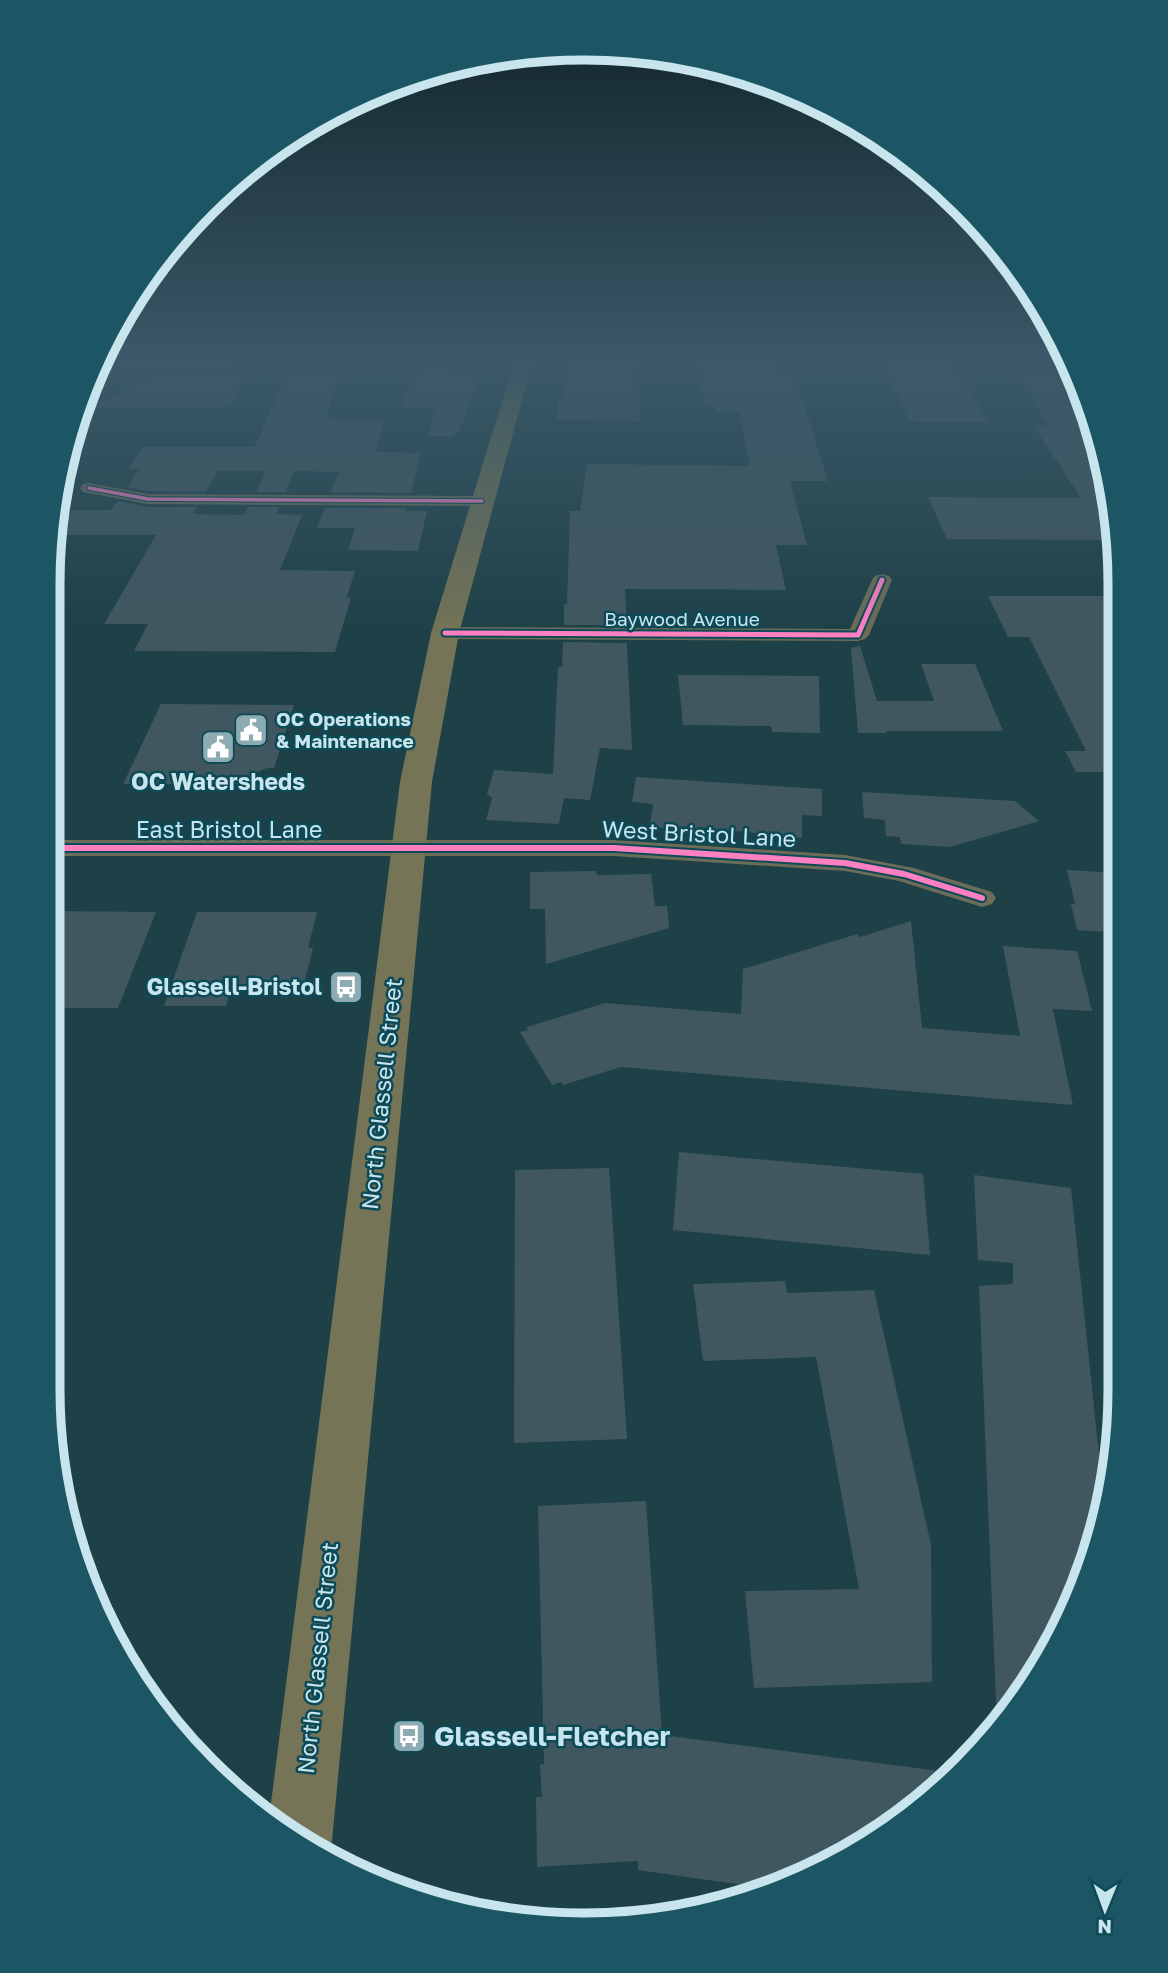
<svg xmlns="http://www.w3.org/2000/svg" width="1168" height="1973" font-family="'Golos Text',sans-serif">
<rect width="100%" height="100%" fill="#1e4047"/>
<g fill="#40575f">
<path d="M 567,363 L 637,363 L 641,421 L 557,420 L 558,398 L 562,398 Z"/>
<path d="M 696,364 L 779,366 L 782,376 L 795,376 L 828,481 L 790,481 L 807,545 L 776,545 L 786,590 L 625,589 L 627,625 L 564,625 L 564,604 L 567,604 L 570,511 L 580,511 L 587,464 L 750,466 L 739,412 L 716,412 L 715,406 L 705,406 Z"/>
<path d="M 882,365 L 954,365 L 988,422 L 910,421 Z"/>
<path d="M 419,369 L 481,371 L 459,433 L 454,433 L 454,436 L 428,436 L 436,408 L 400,407 Z"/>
<path d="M 248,370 L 229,407 L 89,408 L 161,371 Z"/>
<path d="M 288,370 L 342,370 L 325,419 L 385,420 L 375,452 L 421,453 L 411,493 L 331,492 L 339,472 L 294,471 L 286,492 L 256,492 L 266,471 L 218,471 L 206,492 L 148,491 L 127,487 L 139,469 L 128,469 L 143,447 L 255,447 Z"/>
<path d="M 1028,372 L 1074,372 L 1092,412 L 1118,540 L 947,539 L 928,497 L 1081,498 L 1033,425 L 1048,425 L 1018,375 L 1031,375 Z"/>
<path d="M 118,501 L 148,507 L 197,507 L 193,514 L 244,515 L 248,507 L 279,507 L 277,514 L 302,515 L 280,570 L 355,571 L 347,597 L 351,598 L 335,652 L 134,651 L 148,624 L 104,624 L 156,535 L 51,535 L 55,514 L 70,514 L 73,510 L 111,510 Z"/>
<path d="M 325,508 L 407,508 L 406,511 L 427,511 L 418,551 L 348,550 L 355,528 L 317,528 Z"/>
<path d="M 988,596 L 1120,596 L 1120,772 L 1076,772 L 1065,751 L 1086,751 L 1029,637 L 1008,637 Z"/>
<path d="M 563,642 L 627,643 L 632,750 L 600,748 L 590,800 L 564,798 L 559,824 L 486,820 L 492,798 L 487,794 L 494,770 L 553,774 L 558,667 L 562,667 Z"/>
<path d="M 860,646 L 877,701 L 934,701 L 921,664 L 975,664 L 1003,731 L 886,731 L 887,733 L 858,733 L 851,648 Z"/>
<path d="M 678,675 L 819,676 L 820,733 L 772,732 L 771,726 L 683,725 Z"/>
<path d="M 161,704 L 294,705 L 274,768 L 267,768 L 241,780 L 239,784 L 123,784 Z"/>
<path d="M 636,777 L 822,789 L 822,816 L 802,815 L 802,838 L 699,827 L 693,830 L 650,827 L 653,804 L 632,802 Z"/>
<path d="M 862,792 L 1015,801 L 1039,821 L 950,847 L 901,844 L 900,837 L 886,836 L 885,820 L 864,818 Z"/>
<path d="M 1067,870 L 1120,873 L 1120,940 L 1106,932 L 1077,930 L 1071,904 L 1075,904 Z"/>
<path d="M 596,871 L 597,875 L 651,874 L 655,906 L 667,906 L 669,928 L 546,964 L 545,909 L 530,909 L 530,872 Z"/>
<path d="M 48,911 L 156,912 L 118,1008 L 48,1008 Z"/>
<path d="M 197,912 L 317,912 L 308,948 L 313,948 L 302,992 L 230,992 L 226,1006 L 164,1006 Z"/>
<path d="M 911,921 L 922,1028 L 1020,1036 L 1003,946 L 1077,951 L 1092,1011 L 1053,1009 L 1073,1105 L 621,1067 L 563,1085 L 561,1082 L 552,1085 L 520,1032 L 528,1030 L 527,1027 L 605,1003 L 741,1014 L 743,969 L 857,934 L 860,937 Z"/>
<path d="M 679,1152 L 923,1174 L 930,1255 L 673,1230 Z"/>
<path d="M 609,1168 L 627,1439 L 514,1443 L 515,1170 Z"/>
<path d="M 974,1175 L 1071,1188 L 1104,1502 L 1092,1561 L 1031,1687 L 997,1725 L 979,1286 L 1013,1284 L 1013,1263 L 978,1260 Z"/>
<path d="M 785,1281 L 787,1293 L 874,1290 L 931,1545 L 932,1682 L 754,1688 L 745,1591 L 859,1589 L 816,1357 L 703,1361 L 693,1284 Z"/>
<path d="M 646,1501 L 662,1735 L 955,1773 L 938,1793 L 789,1885 L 771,1889 L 638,1870 L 638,1861 L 537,1867 L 536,1797 L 542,1797 L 540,1765 L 544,1764 L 538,1506 Z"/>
</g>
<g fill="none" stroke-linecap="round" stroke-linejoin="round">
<g fill="#6c6d58" fill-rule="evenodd">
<path d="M 89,483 L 148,494 L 482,496 L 491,501 L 482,506 L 148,504 L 83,492 L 80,488 L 83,484 Z"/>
<path d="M 882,574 L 889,576 L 892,580 L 869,635 L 865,639 L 858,641 L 445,639 L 438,637 L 434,633 L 438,629 L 445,627 L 850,629 L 872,580 L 875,576 Z"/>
<path d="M 48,840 L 614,840 L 845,855 L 914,868 L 992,892 L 996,898 L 992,904 L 982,907 L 899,881 L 845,871 L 614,856 L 48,856 Z"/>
</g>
<path fill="#6c6d58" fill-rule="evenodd" d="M 102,359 L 255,359 L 246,364 L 145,367 L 99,365 Z"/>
<path fill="#757456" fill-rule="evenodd" d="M 515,359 L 533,359 L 459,633 L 432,782 L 332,1841 L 327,1854 L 285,1835 L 269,1819 L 400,782 L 431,633 Z"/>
<path stroke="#707b72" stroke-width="2.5" stroke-dasharray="4.5 4.5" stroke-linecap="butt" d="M 81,401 L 151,359"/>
<g stroke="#0d4a58" stroke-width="6">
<path id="cycleway-far2" d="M 89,488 L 148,499 L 482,501"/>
</g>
<g stroke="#0d4a58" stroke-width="9">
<path id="cycleway-far1" d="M 445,633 L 858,635 L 882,580"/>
</g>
<g stroke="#0d4a58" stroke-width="10">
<path id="cycleway" d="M 48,848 L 614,848 L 845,863 L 904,874 L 982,898"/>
</g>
<use href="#cycleway-far2" stroke="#ff80c0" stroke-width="3.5"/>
<use href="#cycleway-far1" stroke="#ff80c0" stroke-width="5"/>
<use href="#cycleway" stroke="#ff80c0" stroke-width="6"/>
</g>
<linearGradient id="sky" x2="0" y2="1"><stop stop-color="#102327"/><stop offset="0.57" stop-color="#3b5969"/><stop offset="1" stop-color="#3b5969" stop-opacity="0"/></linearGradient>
<rect width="1168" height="635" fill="url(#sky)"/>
<defs>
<g id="civic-square" transform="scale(1.75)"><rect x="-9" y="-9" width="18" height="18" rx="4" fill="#8cabb2" stroke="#0d4a58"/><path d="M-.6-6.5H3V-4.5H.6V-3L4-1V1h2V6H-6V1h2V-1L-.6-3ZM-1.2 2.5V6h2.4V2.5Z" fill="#fff"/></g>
<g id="bus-square" transform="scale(1.75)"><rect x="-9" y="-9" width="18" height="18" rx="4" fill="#8cabb2" stroke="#0d4a58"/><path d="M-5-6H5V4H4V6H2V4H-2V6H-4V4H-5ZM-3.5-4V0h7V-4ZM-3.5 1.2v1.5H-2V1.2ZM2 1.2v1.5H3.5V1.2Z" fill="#fff"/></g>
</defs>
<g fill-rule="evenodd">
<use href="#civic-square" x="251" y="730"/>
<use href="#civic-square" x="218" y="747"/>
<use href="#bus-square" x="346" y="987"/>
<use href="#bus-square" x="409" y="1736"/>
</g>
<g text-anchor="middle" stroke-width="5" stroke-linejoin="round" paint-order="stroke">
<g font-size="19" fill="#c8e4ec" stroke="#0d4a58">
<text x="682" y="626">Baywood Avenue</text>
</g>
<g font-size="19" font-weight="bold" fill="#c8e4ec" stroke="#0d4a58" text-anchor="start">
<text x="276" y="726">OC Operations<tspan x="276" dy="22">&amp; Maintenance</tspan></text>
</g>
<g font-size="23" font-weight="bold" fill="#c8e4ec" stroke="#0d4a58">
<text x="218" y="790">OC Watersheds</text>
<text x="322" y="995" text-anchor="end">Glassell-Bristol</text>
</g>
<g font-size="23" fill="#c8e4ec" stroke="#0d4a58">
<text x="229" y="838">East Bristol Lane</text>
<text transform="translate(699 834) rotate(3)" y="8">West Bristol Lane</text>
<text transform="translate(382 1094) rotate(-84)" y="8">North Glassell Street</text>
<text transform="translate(318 1658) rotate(-84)" y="8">North Glassell Street</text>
</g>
<g font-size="28" font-weight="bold" fill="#c8e4ec" stroke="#0d4a58" text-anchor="start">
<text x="434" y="1746">Glassell-Fletcher</text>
</g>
</g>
<path d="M0 0H1168V1973H0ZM584 60H584A524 524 0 0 1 1108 584V1389A524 524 0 0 1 584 1913H584A524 524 0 0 1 60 1389V584A524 524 0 0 1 584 60Z" fill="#1c5664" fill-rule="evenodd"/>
<path fill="none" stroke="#c8e4ec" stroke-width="9" d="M584 60H584A524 524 0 0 1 1108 584V1389A524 524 0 0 1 584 1913H584A524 524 0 0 1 60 1389V584A524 524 0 0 1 584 60Z"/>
<g transform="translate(1105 1910) rotate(181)" stroke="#0d4a58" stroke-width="5" paint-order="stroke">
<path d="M0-5L12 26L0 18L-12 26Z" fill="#c8e4ec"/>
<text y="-10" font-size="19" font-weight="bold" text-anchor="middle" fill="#c8e4ec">N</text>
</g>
</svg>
